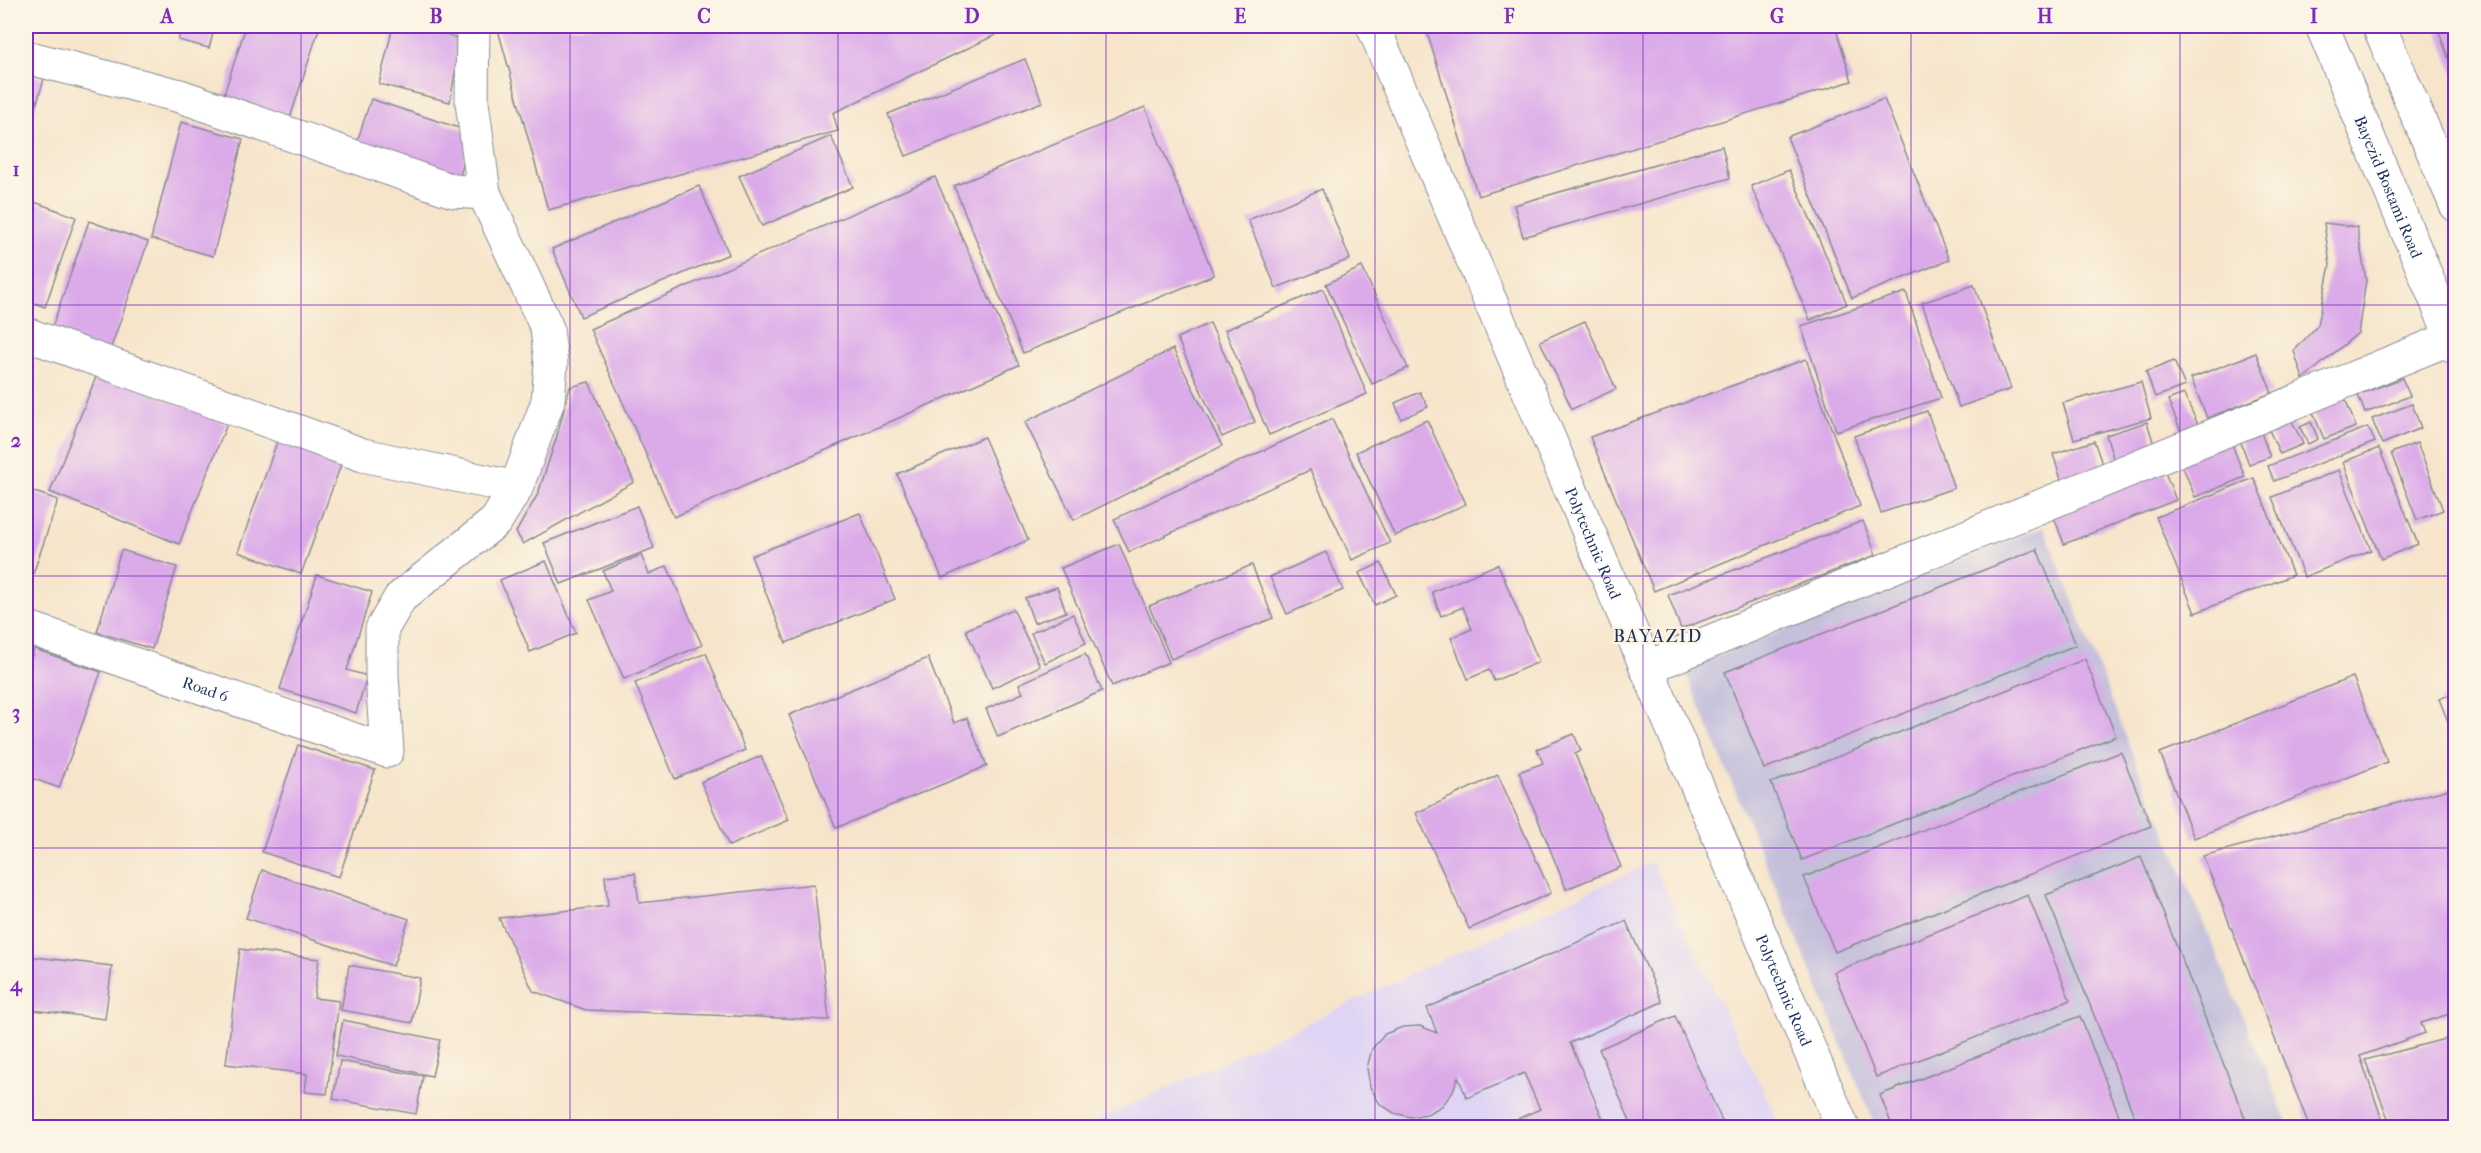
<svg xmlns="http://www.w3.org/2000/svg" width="2481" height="1153" font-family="'IM FELL French Canon',serif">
<rect width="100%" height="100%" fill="#fcf5e5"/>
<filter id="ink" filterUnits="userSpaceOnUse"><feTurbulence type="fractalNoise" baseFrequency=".0167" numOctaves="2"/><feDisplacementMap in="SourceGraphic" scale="12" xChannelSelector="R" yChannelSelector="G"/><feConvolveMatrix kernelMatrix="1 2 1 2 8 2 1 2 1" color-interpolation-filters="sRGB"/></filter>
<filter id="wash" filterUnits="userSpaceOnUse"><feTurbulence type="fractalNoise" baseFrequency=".008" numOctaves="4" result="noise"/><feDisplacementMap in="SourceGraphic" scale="24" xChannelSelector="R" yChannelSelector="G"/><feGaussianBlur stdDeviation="1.35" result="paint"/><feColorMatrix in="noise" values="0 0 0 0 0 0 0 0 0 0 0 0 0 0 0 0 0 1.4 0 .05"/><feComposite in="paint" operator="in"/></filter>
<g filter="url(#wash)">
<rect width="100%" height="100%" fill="#f6e5cb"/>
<path fill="#e0d4f4" d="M 1652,862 L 1781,1127 L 1081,1128 Z"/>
<path fill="#c4c0db" d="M 2044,527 L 2140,773 L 2290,1127 L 1876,1127 L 1684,669 Z"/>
<g id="blocks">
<g fill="#dbaae9">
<path d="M 182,26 L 215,26 L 209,48 L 178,40 Z"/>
<path d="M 246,26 L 320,26 L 289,121 L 222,100 Z"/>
<path d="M 393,26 L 418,26 L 461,39 L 450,102 L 379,84 Z"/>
<path d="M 497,26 L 809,26 L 812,35 L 831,26 L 1014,26 L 833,113 L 838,131 L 548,210 Z"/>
<path d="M 1425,26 L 1835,26 L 1852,81 L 1478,196 Z"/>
<path d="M 2437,26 L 2456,26 L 2456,77 L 2455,77 Z"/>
<path d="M 1025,59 L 1042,102 L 906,156 L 888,114 Z"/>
<path d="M 26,73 L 44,79 L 26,139 Z"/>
<path d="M 371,99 L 471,132 L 460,176 L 357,142 Z"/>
<path d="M 1884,99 L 1949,260 L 1852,298 L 1787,137 Z"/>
<path d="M 1145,107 L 1214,275 L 1023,353 L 954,186 Z"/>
<path d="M 181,122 L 243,139 L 213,256 L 151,239 Z"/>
<path d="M 831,136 L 853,187 L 762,226 L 739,176 Z"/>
<path d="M 1722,146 L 1730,178 L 1523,237 L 1514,205 Z"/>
<path d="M 1789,170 L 1847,304 L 1810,320 L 1751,186 Z"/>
<path d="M 935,177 L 1019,365 L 674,517 L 590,329 Z"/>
<path d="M 699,186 L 729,254 L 581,317 L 552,249 Z"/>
<path d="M 1322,189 L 1350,259 L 1276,288 L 1248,220 Z"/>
<path d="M 26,199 L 76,217 L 45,307 L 26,300 Z"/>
<path d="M 89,221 L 148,242 L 109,353 L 50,333 Z"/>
<path d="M 2324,223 L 2357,227 L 2366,280 L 2358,333 L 2303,379 L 2294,351 L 2318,325 L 2330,265 Z"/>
<path d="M 1362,267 L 1408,368 L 1372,384 L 1326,284 Z"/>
<path d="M 1974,285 L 2011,389 L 1959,407 L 1922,303 Z"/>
<path d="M 1323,289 L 1367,394 L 1269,435 L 1225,330 Z"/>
<path d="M 1906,292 L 1941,398 L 1836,431 L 1801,326 Z"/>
<path d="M 1585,321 L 1616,389 L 1572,409 L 1540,341 Z"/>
<path d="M 1210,323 L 1255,422 L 1222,437 L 1177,338 Z"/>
<path d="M 1173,349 L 1222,446 L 1074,520 L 1025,422 Z"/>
<path d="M 2256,353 L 2272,393 L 2207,418 L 2191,378 Z"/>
<path d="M 1806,359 L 1860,506 L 1654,591 L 1590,437 Z"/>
<path d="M 2174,361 L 2185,386 L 2155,397 L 2146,372 Z"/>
<path d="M 98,372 L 227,424 L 179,544 L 50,492 Z"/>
<path d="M 2402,378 L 2410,396 L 2365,413 L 2358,395 Z"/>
<path d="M 589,382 L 634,482 L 523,544 L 516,532 L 538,494 L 556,439 L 570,387 Z"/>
<path d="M 2141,382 L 2151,418 L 2074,439 L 2063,403 Z"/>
<path d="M 1420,392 L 1428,407 L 1401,419 L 1395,403 Z"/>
<path d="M 2184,394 L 2199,427 L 2182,434 L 2168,400 Z"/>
<path d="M 2345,398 L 2356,427 L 2324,439 L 2312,410 Z"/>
<path d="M 2412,404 L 2421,428 L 2382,444 L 2372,419 Z"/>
<path d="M 1927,411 L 1954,488 L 1881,513 L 1854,436 Z"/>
<path d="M 2287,411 L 2303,444 L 2280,454 L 2265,421 Z"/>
<path d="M 1332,419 L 1390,543 L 1352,560 L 1310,470 L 1129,552 L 1114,519 Z"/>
<path d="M 1427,420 L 1466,504 L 1395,536 L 1356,452 Z"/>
<path d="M 2147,422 L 2156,451 L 2115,464 L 2106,435 Z"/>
<path d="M 2311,422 L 2318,439 L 2308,444 L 2300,427 Z"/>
<path d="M 2258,424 L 2270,457 L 2249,464 L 2237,432 Z"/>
<path d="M 2368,427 L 2375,442 L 2274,481 L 2268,466 Z"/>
<path d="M 984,437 L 1028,540 L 942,578 L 897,474 Z"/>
<path d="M 2229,437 L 2245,477 L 2195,497 L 2179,457 Z"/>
<path d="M 278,439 L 342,462 L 301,574 L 238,552 Z"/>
<path d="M 2094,441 L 2105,472 L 2063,486 L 2053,454 Z"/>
<path d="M 2417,443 L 2443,510 L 2417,520 L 2391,453 Z"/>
<path d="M 2379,448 L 2418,544 L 2381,559 L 2343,462 Z"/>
<path d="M 2162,465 L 2176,500 L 2064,544 L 2051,509 Z"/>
<path d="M 2339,470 L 2371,550 L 2304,577 L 2272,497 Z"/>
<path d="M 2254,478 L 2293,575 L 2195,613 L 2156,517 Z"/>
<path d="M 26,489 L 58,500 L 26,595 Z"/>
<path d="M 637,506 L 654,548 L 561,584 L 544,543 Z"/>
<path d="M 860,513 L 895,599 L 786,643 L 751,556 Z"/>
<path d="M 1863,521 L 1876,555 L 1681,629 L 1668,595 Z"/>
<path d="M 1119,544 L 1169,662 L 1112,686 L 1061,568 Z"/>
<path d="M 2037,549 L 2076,645 L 1764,769 L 1725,672 Z"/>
<path d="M 121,550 L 177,567 L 152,649 L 97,632 Z"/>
<path d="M 1326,552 L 1343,590 L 1287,614 L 1270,577 Z"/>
<path d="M 641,555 L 649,574 L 667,566 L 702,645 L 624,679 L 589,600 L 611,591 L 603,571 Z"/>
<path d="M 546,561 L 576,633 L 530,652 L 500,580 Z"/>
<path d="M 1381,563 L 1396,595 L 1375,605 L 1359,573 Z"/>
<path d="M 1498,564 L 1539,662 L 1494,681 L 1489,670 L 1468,679 L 1451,638 L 1472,629 L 1463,607 L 1441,616 L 1432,592 Z"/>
<path d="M 1252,565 L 1273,618 L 1171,659 L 1149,606 Z"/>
<path d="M 317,575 L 372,592 L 347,670 L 367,676 L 356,713 L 280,689 Z"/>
<path d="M 1057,587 L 1066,612 L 1034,623 L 1025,598 Z"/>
<path d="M 1013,609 L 1040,666 L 992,688 L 966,630 Z"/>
<path d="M 1073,614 L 1086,643 L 1045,663 L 1031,633 Z"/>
<path d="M 34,649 L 101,672 L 59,788 L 26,776 L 26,672 Z"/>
<path d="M 706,653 L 745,750 L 675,779 L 635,683 Z"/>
<path d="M 1085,654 L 1102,691 L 998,737 L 986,709 L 1023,693 L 1019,684 Z"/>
<path d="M 928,658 L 954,723 L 967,718 L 987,766 L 836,828 L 789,715 Z"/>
<path d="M 2085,659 L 2116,736 L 1802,860 L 1771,783 Z"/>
<path d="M 2353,677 L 2387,762 L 2194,838 L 2160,753 Z"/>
<path d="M 2456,692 L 2456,733 L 2453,734 L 2439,699 Z"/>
<path d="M 1574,734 L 1581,751 L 1575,754 L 1621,867 L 1566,889 L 1519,772 L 1543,763 L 1537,749 Z"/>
<path d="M 298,745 L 375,770 L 339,877 L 262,852 Z"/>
<path d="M 2121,752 L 2151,826 L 1835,952 L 1804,877 Z"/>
<path d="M 761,756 L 789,820 L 729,846 L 701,782 Z"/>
<path d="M 1498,775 L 1551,893 L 1469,929 L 1416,813 Z"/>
<path d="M 2456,787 L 2456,1012 L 2421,1023 L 2425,1033 L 2360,1056 L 2385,1128 L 2310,1128 L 2203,856 Z"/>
<path d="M 2141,857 L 2249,1128 L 2139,1128 L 2046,895 Z"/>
<path d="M 262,870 L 409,919 L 393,966 L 246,918 Z"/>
<path d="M 635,873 L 639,903 L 814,884 L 829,1020 L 586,1010 L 533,991 L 499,918 L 608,906 L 605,876 Z"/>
<path d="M 2028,895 L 2070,1000 L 1876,1077 L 1834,972 Z"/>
<path d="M 1626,921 L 1662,1002 L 1570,1043 L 1607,1128 L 1497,1128 L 1540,1109 L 1524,1073 L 1467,1098 L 1458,1077 L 1452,1093 L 1442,1106 L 1427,1114 L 1411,1117 L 1394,1113 L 1380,1104 L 1370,1087 L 1367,1068 L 1372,1049 L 1385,1034 L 1403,1027 L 1420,1026 L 1437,1033 L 1427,1008 Z"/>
<path d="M 240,949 L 319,959 L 314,998 L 339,1001 L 327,1094 L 305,1092 L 307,1074 L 226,1064 Z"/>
<path d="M 26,956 L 112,966 L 105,1019 L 26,1009 Z"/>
<path d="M 349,965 L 420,978 L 412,1023 L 341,1010 Z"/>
<path d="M 1675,1016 L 1722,1121 L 1706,1128 L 1633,1128 L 1599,1049 Z"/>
<path d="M 2080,1016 L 2124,1128 L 1893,1128 L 1880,1095 Z"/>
<path d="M 343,1020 L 440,1040 L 432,1076 L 336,1056 Z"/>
<path d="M 2456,1036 L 2456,1128 L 2392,1128 L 2365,1060 Z"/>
<path d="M 340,1061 L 423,1076 L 416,1114 L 333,1099 Z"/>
</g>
</g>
</g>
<g filter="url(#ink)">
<use href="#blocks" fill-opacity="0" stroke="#888a94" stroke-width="1.5"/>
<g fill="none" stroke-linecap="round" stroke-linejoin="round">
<g stroke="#888a94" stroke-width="35">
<g id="minor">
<path d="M 26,57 L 180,96 L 453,191 L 484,193"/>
<path d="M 26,334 L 363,455 L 516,488"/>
<path id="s1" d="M 26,627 L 387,751 L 382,675 L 382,629 L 400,598 L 496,521 L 516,488 L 548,401 L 551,364 L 547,328 L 484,193 L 472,102 L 473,26"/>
<path d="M 1646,668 L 2456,336"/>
</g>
</g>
<g stroke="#888a94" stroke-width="35">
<g id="major">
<path id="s2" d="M 1373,26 L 1843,1128"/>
<path id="s3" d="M 2322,26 L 2456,348"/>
<path d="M 2379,26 L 2456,205"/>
</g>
</g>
<use href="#minor" stroke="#fff" stroke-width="33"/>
<use href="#major" stroke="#fff" stroke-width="33"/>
</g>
</g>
<path fill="none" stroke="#7b2cbf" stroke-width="1.5" stroke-opacity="0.55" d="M 301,26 L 301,1128M 570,26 L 570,1128M 838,26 L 838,1128M 1106,26 L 1106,1128M 1375,26 L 1375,1128M 1643,26 L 1643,1128M 1911,26 L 1911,1128M 2180,26 L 2180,1128M 26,305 L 2456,305M 26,576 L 2456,576M 26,848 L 2456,848"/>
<g text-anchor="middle" stroke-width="4.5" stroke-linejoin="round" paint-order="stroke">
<g font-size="16" fill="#1b2f5e" stroke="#fcf5e5">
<text dy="6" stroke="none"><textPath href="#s3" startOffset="174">Bayezid Bostami Road</textPath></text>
<text dy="6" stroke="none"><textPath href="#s2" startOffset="562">Polytechnic Road</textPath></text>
<text dy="6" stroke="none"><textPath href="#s1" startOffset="190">Road 6</textPath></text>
<text dy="6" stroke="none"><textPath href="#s2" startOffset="1048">Polytechnic Road</textPath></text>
</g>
<g font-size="18" letter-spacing="1.5" fill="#1b2f5e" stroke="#fcf5e5">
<text x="1658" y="642">BAYAZID</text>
</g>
</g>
<rect width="2481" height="1153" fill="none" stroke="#fcf5e5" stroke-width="66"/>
<rect x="33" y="33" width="2415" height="1087" fill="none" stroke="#7b2cbf" stroke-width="2"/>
<g font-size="20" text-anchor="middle" font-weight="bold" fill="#7b2cbf">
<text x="167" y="23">A</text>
<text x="436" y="23">B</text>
<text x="704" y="23">C</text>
<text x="972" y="23">D</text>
<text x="1240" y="23">E</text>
<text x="1509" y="23">F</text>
<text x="1777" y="23">G</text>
<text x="2045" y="23">H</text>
<text x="2314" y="23">I</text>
<text x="16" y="176">1</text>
<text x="16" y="447">2</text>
<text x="16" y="719">3</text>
<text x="16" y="991">4</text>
</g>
</svg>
